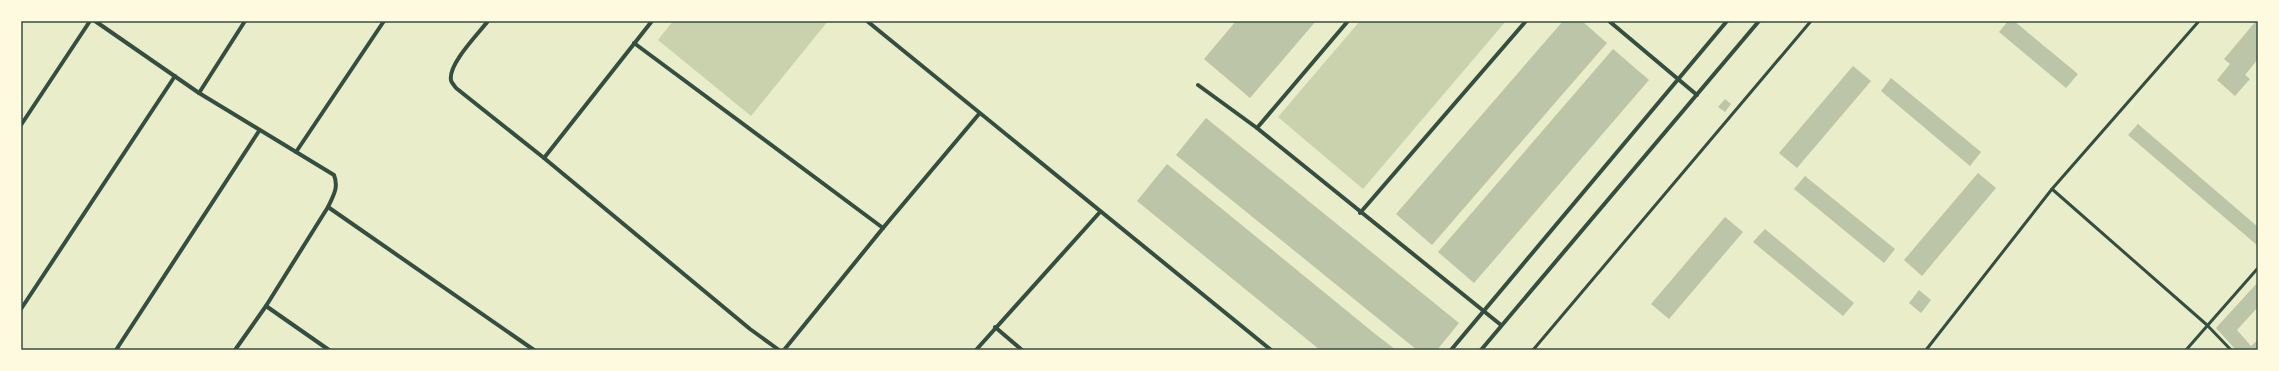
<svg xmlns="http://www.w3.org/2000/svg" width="2279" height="371" font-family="Helvetica,sans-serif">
<rect width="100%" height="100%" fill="#e9edc9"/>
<g fill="#cad2ad">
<path d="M 673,21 L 828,21 L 751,116 L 658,40 Z"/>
<path d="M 1360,21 L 1506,21 L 1363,189 L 1278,117 Z"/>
</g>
<g fill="#bcc5a7">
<path d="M 1236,21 L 1316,21 L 1250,98 L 1204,59 Z"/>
<path d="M 1563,21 L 1582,21 L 1607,43 L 1432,245 L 1396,214 Z"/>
<path d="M 2008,21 L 2014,21 L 2078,74 L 2066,88 L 1999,32 Z"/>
<path d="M 2256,21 L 2258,21 L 2258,59 L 2245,75 L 2250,79 L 2235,96 L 2217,80 L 2230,64 L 2224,59 Z"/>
<path d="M 1613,49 L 1649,80 L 1474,283 L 1438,252 Z"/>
<path d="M 1853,66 L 1871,81 L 1797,168 L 1779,153 Z"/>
<path d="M 1891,78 L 1981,152 L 1970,166 L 1881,91 Z"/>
<path d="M 1725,99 L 1731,104 L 1725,112 L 1718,107 Z"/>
<path d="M 1206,118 L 1459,323 L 1437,350 L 1417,350 L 1176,155 Z"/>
<path d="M 2138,124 L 2258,227 L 2258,246 L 2128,135 Z"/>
<path d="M 1167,164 L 1374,333 L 1396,350 L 1320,350 L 1229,276 L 1137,201 Z"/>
<path d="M 1978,173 L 1996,188 L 1922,276 L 1904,260 Z"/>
<path d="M 1805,176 L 1895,249 L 1884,263 L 1794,189 Z"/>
<path d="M 1725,217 L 1743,232 L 1669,319 L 1651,304 Z"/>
<path d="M 1765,229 L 1854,303 L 1843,316 L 1753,242 Z"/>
<path d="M 2258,282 L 2258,307 L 2237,330 L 2251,346 L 2258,340 L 2258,350 L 2236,350 L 2216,328 Z"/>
<path d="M 1919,290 L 1931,300 L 1921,313 L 1909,303 Z"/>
</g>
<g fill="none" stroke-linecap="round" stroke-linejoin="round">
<g stroke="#344e41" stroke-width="3">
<path d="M 2052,189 L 2207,325 L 2231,350"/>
<path d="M 1533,350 L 1811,21"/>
<path d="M 1926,350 L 2052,189 L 2199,21"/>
<path d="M 2186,350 L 2258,268"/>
</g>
<g stroke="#344e41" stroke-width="4">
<path d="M 95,21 L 199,93 L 334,175 C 339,188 333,196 328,207 L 266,306 L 235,350"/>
<path d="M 488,21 C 478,34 448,64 451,80 C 451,82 454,85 456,88 L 544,158"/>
<path d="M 652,21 L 544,158 L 750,329 L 779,350"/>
<path d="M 867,21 L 1271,350"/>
<path d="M 1609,21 L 1697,95"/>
<path d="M 634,43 L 883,228"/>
<path d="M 1198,85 L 1257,128 L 1501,325"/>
<path d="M 199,93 L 245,21"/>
<path d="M 21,125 L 90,21"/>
<path d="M 1257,128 L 1348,21"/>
<path d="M 296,152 L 384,21"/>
<path d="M 328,207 L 534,350"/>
<path d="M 1360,213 L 1526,21"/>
<path d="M 266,306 L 329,350"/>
<path d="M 21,309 L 175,76"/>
<path d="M 995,327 L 1022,350"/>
<path d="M 116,350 L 259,131"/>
<path d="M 784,350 L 883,228 L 979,114"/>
<path d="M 976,350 L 1100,212"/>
<path d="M 1451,350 L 1727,21"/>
<path d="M 1481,350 L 1759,21"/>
</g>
</g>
<rect width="2279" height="371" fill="none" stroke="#fefae0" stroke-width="44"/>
<rect x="22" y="22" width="2235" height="327" fill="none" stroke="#344e41" stroke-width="1.5"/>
</svg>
